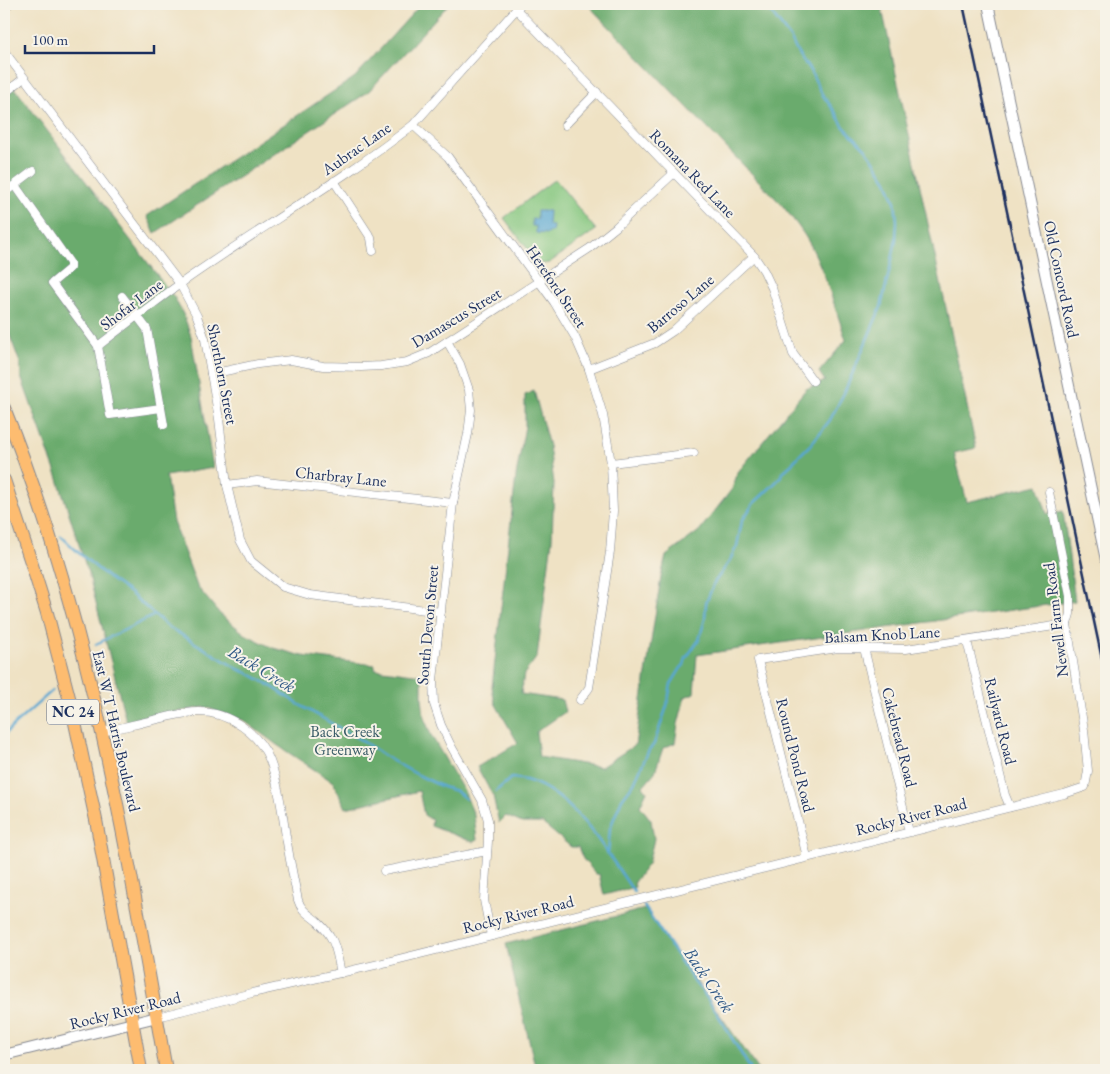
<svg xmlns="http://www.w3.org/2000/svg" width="1110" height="1074" font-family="'EB Garamond',serif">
<rect width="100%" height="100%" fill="#f7f3e8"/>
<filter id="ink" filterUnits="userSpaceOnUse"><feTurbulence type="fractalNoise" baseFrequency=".02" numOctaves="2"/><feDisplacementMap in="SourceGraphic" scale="10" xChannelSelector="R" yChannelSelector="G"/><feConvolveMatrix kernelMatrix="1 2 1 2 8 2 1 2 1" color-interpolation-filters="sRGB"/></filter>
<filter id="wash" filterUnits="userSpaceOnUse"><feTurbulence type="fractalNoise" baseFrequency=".0096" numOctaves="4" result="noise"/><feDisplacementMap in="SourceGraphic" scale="20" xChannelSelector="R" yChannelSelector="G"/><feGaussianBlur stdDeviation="1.12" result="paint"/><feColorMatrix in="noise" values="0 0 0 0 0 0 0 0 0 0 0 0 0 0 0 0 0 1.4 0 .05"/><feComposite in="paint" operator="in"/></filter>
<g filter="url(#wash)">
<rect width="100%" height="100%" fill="#efe2c4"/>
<path fill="#84c67e" stroke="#507a6e" d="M 555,179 L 596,230 L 549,263 L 542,264 L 536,260 L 504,218 Z"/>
<g fill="#6bab6d" stroke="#436d66">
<path d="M 421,4 L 449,4 L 368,92 L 155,233 L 147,216 L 355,77 Z"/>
<path d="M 587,4 L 881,4 L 976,448 L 954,453 L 967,502 L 1038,485 L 1047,514 L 1063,511 L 1075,601 L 697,655 L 694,693 L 685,697 L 678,724 L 675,743 L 663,748 L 655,772 L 643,786 L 647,791 L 640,806 L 651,820 L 654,839 L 648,864 L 634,882 L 635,887 L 604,895 L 599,874 L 596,874 L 583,859 L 578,847 L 571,847 L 542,823 L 522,823 L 506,816 L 499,823 L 493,796 L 477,767 L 518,743 L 495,703 L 492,687 L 516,476 L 525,426 L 525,395 L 534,391 L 549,446 L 554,483 L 552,540 L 537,657 L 524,674 L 521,694 L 562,700 L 565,712 L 536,732 L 539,757 L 601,767 L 635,745 L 661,577 L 666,556 L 699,531 L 732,489 L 738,472 L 806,389 L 825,381 L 819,372 L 846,340 C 835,308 826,275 811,246 C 803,231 792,218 782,205 Z"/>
<path d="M 4,74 L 174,297 L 184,316 L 191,336 L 213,468 L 166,476 L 173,522 L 197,586 L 200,590 L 220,614 L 245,634 L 273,648 L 303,656 L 375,665 L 375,669 L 422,675 L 422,698 L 424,717 L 431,735 L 465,793 L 474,815 L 477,840 L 473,842 L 431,826 L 432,820 L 424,815 L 419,791 L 346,808 L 333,782 L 277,745 L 243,720 L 205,707 L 126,721 L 90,579 L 58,479 L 21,377 L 20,363 L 4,320 Z"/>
<path d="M 645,909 L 759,1070 L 536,1070 L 506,944 Z"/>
</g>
<path fill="#58a7d2" stroke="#3a6b98" d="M 537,211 L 549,211 L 548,225 L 553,226 L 552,232 L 548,232 L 548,234 L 536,233 L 536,226 L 532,226 L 532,219 L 537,219 Z"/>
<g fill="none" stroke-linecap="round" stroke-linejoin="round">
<g stroke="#58a7d2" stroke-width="2.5">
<path d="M 61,536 L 80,554 L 109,578 L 130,593 L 167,626 L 238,669 L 248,673 L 271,686 L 298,704 L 364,742 L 391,760 L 418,775 L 443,787 L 456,791 L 466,799"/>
<path d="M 96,644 L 155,615"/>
<path d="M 4,735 L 15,724 L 53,690"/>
<path d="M 496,791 L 511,778 C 566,779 606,852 634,892"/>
<path d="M 608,854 L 610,828 L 622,799 L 634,783 L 648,752 L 654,744 L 667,706 L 671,684 L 681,668 L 684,665 L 686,658 L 699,640 L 705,619 L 706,603 L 714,583 L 729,562 L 737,546 L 742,521 L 753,504 L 771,487 L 782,476 L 783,472 L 792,464 L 794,461 L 812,443 L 830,420 L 844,393 L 881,307 L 893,255 L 896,239 L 897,221 L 895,202 L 887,181 L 866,149 L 844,127 L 835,112 L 822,94 L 811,72 L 798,54 L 791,39 L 770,11 L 767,4"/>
<path d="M 644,906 L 695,983 L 703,992 L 717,1013 L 751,1070"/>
</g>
</g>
</g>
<g filter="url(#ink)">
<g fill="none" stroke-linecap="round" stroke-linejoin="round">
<g stroke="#858891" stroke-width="9">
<g id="minor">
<path d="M 4,8 L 9,4"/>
<path d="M 516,9 L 754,256 L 764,271 L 772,288 L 793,354 L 813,381"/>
<path d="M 4,51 L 180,284 L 197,316 L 205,339 L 219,419 L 227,485 L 240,540 L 251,561 L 283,587 L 310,595 L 441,612"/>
<path d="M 4,94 L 24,78"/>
<path d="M 413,125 L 448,157 L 554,302 L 575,337 L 589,369 L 603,415 L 611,463 L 613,511 L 610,552 L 589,688 L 580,700"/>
<path d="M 565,125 L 597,92"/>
<path d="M 334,181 L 371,238 L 373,251"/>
<path d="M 15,185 L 70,263 L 70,268 L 52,283 L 98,346 L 110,415 L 161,408"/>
<path d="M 4,193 L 33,171"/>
<path d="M 122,296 L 147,329 L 164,425"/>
<path d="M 447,341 L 460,364 L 469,390 L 471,410 L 468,434 L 453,503 L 433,680 L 434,704 L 441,725 L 451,746 L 482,800 L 488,820 L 488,841 L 484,900 L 491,936"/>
<path d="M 98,346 C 125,325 152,304 180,284 C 257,229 339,183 413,125 L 521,4"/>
<path d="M 589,369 L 655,343 L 673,331 L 754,256"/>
<path d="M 211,374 L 258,364 L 291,360 L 323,366 L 361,367 L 381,366 L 407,362 L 429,353 L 590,248 L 616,227 L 674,173"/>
<path d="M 611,463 L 694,453"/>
<path d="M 227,485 L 257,481 L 453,503"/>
<path d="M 967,641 L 1005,795 L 1010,807"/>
<path d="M 864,648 L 909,832"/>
<path d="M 102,732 C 121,728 139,723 158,719 C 171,716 186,712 199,712 C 229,712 260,734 270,761 C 277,779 280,799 283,817 C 287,845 292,872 298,900 C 301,911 310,915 318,922 C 322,926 327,931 330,936 C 337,946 338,961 341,973"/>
<path d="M 807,857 L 758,660 L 838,648 L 906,649 L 1067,624"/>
<path d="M 384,871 L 487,851"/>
<path d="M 157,1017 L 252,993 L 375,965 L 1064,794 L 1085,787 L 1088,771 L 1084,730 L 1067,624 L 1070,614 L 1070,596 L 1049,492"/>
</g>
</g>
<g stroke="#858891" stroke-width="12">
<g id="tertiary">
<path d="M 988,4 L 1106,560"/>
<path d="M 4,1055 L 157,1017"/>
</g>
</g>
<g stroke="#858891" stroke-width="14">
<g id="primary">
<path d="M 4,408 C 90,620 126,846 166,1070"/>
<path d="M 4,480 L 32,565 L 47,613 L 72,709 L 96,820 L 141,1070"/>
</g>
</g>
<use href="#minor" stroke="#fff" stroke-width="8"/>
<use href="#tertiary" stroke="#fff" stroke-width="10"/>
<use href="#primary" stroke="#fdbc70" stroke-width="12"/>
<path stroke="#1b2f5e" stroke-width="2.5" d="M 963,4 L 1106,678"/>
</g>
</g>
<g text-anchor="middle" stroke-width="4" stroke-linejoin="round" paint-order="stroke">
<rect fill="#f7f3e8" stroke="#5d6a87" stroke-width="1" x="47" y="699.5" width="52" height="25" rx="4"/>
<g font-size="15" font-weight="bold" fill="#1b2f5e">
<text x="73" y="717">NC 24</text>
</g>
<g font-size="16" fill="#1b2f5e" stroke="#f7f3e8">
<text transform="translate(356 148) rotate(-35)" y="6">Aubrac Lane</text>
<text transform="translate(693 173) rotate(46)" y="6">Romana Red Lane</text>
<text transform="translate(1062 279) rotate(78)" y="6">Old Concord Road</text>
<text transform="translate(557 286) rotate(56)" y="6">Hereford Street</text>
<text transform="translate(680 303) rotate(-40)" y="6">Barroso Lane</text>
<text transform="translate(131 304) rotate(-37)" y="6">Shofar Lane</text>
<text transform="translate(456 317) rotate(-31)" y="6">Damascus Street</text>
<text transform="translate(223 374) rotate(79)" y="6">Shorthorn Street</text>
<text transform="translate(341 476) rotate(6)" y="6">Charbray Lane</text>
<text transform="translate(1055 620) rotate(-97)" y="6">Newell Farm Road</text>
<text transform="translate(427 625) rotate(-85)" y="6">South Devon Street</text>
<text transform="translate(882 634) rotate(-3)" y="6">Balsam Knob Lane</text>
<text transform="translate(1001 721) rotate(76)" y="6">Railyard Road</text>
<text transform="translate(117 731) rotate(77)" y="6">East W T Harris Boulevard</text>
<text transform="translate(900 737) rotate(76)" y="6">Cakebread Road</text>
<text transform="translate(796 755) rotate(76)" y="6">Round Pond Road</text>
<text transform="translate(911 816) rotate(-14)" y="6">Rocky River Road</text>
<text transform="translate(518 914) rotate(-14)" y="6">Rocky River Road</text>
<text transform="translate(125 1010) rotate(-14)" y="6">Rocky River Road</text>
</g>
<g font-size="16" fill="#3a5c68" stroke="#f7f3e8">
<text x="345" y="737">Back Creek<tspan x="345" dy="18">Greenway</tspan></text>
</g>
<g font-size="18" font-style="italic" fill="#305987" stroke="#f7f3e8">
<text transform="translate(262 669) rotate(31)" y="6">Back Creek</text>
<text transform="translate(709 980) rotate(56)" y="6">Back Creek</text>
</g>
</g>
<rect width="1110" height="1074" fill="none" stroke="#f7f3e8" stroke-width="20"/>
<path d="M25 45v8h129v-8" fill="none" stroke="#1b2f5e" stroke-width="2.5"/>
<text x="32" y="45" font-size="15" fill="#1b2f5e" stroke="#f7f3e8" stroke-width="4" paint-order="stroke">100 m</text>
</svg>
